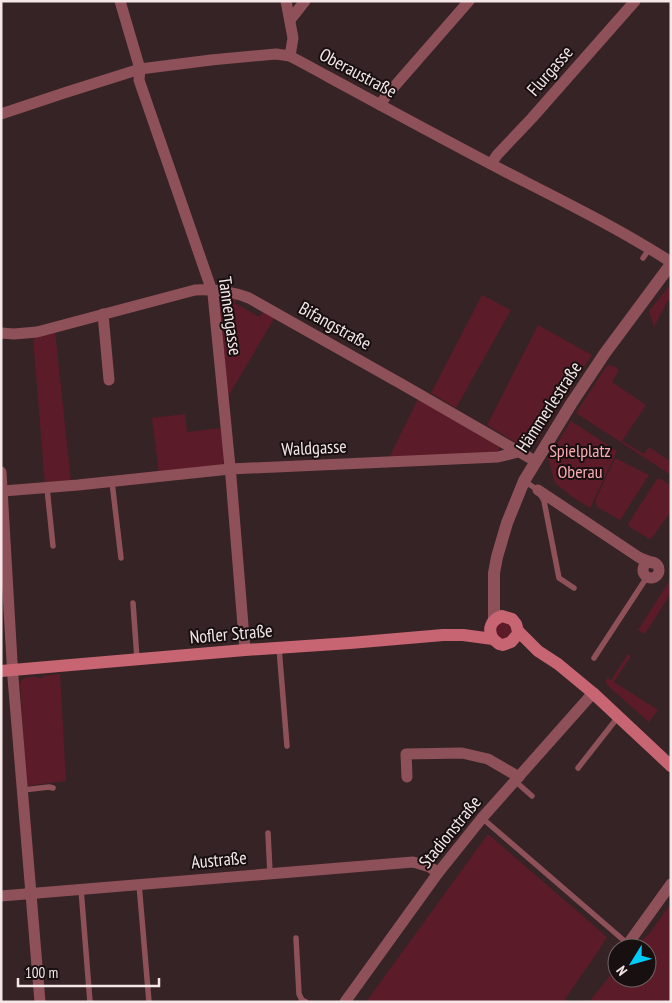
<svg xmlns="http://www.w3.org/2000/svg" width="672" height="1003" font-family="'PT Sans Narrow',sans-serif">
<rect width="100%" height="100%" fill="#362325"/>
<g fill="#5c1b28">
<path d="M 671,284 L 671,298 L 667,302 L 654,327 L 649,311 Z"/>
<path d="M 222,294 L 238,297 L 235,303 L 259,317 L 264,311 L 275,317 L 226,400 L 218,297 Z"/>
<path d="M 482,295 L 511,310 L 456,408 L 431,393 Z"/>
<path d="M 538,325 L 592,355 L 535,444 L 527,446 L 520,445 L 487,425 Z"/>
<path d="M 55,331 L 71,482 L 45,485 L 33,337 Z"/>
<path d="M 609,365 L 614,366 L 619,370 L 612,382 L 646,405 L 622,441 L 644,454 L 649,447 L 671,462 L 671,475 L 576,413 L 606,367 Z"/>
<path d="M 419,397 L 499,446 L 499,449 L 498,452 L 389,458 Z"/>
<path d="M 185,414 L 187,432 L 222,428 L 225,459 L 224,463 L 221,466 L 159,474 L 152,418 Z"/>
<path d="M 571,421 L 617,451 L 590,508 L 574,498 L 555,483 L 548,458 Z"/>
<path d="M 615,458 L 649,475 L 620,520 L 597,507 L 596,503 L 596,499 Z"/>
<path d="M 657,479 L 661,479 L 671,486 L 671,511 L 652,538 L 650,539 L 631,528 L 628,524 Z"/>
<path d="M 670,580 L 671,581 L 671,593 L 645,634 L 638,630 Z"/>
<path d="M 498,622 L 509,623 L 512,631 L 507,638 L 501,639 L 496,636 L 495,627 Z"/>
<path d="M 628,654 L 631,656 L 614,682 L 658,710 L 649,722 L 607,685 L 606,681 L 607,678 L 611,680 Z"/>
<path d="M 60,674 L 66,781 L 26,786 L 20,683 C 23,676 31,677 37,677 L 38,678 L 43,678 L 43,676 Z"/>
<path d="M 488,834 L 607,937 L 597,953 L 563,1002 L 366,1002 Z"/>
<path d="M 671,904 L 671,1002 L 589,1002 L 617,967 L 617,978 L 647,978 L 647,948 L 633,948 L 649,934 Z"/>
</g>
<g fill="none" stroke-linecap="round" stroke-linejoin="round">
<g stroke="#8f5159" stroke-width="5.5">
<path d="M 643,258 L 650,248"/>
<path d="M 524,481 L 538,490 L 544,501 L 559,578 L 574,588"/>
<path d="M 112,482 L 121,558"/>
<path d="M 47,488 L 53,546"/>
<path d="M 133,603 L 137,659"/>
<path d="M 279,648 L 287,746"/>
<path d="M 594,658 L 647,577"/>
<path d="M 578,768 L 618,717"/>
<path d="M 515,781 L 532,796"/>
<path d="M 23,790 L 49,787 L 53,788"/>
<path d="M 482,818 L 628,944"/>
<path d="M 268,833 L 270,873"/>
<path d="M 139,884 L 149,1002"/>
<path d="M 81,889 L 90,1002"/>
<path d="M 296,938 L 299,994 L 302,1000 L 306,1002"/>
</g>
<g stroke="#8f5159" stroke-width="11">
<path d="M 120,1 L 140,69 L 139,80 L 213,294 L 231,477 L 245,650"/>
<path d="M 286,1 L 293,38 L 290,56"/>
<path d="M 290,20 L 305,1"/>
<path d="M 380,105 L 386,96 L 469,1"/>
<path d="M 1,114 L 64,93 L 140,69 L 211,60 L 276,54 L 290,56 C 362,95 435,135 508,173 C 563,201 618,228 671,262"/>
<path d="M 491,164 L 497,155 L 532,118 L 635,1"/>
<path d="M 103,314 L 109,380"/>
<path d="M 1,333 L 14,334 L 37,332 L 195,290 C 214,289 231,291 249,298 L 405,386 L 535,461"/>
<path d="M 1,472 L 13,678 L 40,1002"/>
<path d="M 538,490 L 640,558 L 653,563"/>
<path d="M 3,491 L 78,485 L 230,469 L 498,457 L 518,452"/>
<circle cx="651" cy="570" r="8"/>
<path d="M 407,777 L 406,754 L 462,753 L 488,759 L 519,777"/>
<path d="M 1,896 L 413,862 L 430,867 L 438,873"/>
<path d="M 625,948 L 671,884"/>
<path d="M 345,1002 L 438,873 L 482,818 L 593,693"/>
</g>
<path stroke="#8f5159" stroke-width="12" d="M 494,620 L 494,573 L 497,557 L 507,523 L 524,481 L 571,404 L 605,353 L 671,264"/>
<g stroke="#c86573" stroke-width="12">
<path d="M 493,639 C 487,629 491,620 502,616 L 512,619 L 516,624 L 518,631 L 538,651 L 558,664 L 593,693 L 671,766"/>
<path d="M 1,671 L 245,650 L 350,643 L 443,635 L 463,635 L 493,639 L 499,644 L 503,645 L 511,642 L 517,635 L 518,631"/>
</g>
</g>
<g text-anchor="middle" stroke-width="4" stroke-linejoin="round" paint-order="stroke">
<g font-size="18" fill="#f5e7e8" stroke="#180f10">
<text transform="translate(550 71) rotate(-49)" y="6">Flurgasse</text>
<text transform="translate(358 73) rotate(28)" y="6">Oberaustraße</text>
<text transform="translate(230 316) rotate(82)" y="6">Tannengasse</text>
<text transform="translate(335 326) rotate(29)" y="6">Bifangstraße</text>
<text transform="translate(549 407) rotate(-57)" y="6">Hämmerlestraße</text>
<text transform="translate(314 448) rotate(-3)" y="6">Waldgasse</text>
<text transform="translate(231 634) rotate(-5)" y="6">Nofler Straße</text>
<text transform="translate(450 832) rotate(-51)" y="6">Stadionstraße</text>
<text transform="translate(219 860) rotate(-5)" y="6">Austraße</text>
</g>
<g font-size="18" fill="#faabb3" stroke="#180f10">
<text x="580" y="457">Spielplatz<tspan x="580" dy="21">Oberau</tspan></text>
</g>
</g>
<rect width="672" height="1003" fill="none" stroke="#f5e7e8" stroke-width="5"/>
<g transform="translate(632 963) rotate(233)"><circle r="24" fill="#180f10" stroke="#706566"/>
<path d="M0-4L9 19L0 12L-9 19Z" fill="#03cbf9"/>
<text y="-8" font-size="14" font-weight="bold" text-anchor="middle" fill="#f5e7e8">N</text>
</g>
<path d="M18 978v8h141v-8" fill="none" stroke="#f5e7e8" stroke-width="2.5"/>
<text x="25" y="978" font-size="15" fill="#f5e7e8" stroke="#180f10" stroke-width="4" paint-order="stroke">100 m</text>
</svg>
